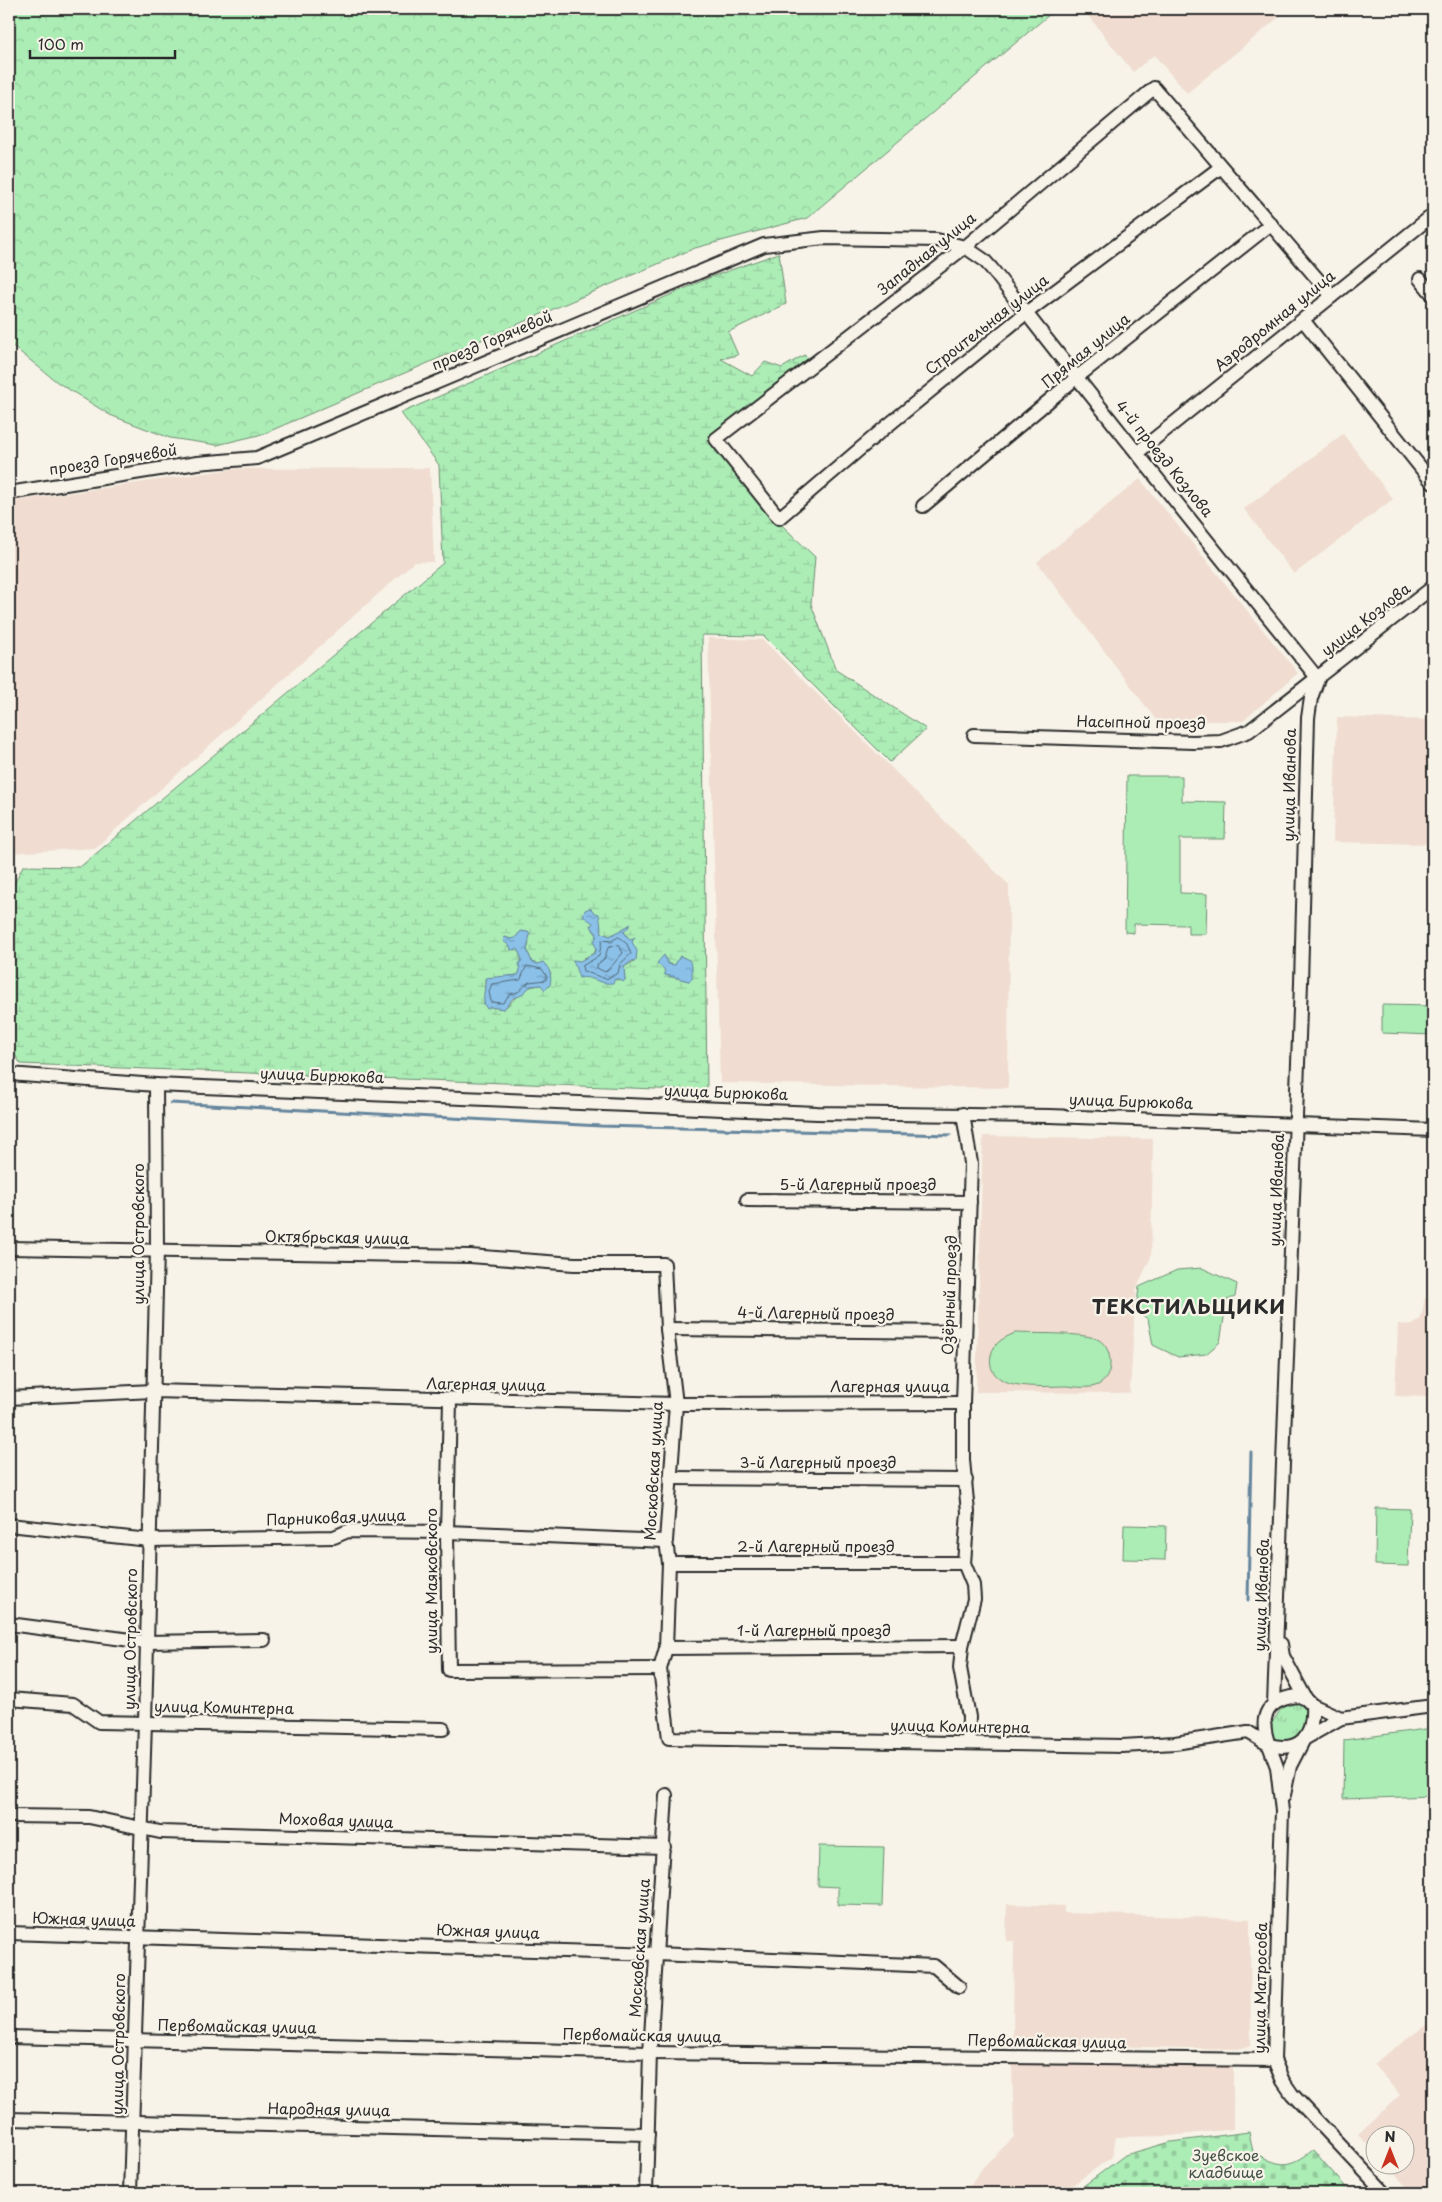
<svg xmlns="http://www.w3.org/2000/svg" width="1442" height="2202" font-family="'Playpen Sans',sans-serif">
<defs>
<pattern id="grass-tufts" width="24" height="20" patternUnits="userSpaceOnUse" patternTransform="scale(1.25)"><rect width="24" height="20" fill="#acedb6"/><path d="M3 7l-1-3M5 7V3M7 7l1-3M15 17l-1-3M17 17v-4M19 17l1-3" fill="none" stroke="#94cb9d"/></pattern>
<pattern id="forest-crowns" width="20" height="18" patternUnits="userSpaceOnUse" patternTransform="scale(1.25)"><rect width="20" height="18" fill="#acedb6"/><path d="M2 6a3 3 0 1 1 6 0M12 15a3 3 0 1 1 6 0" fill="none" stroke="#94cb9d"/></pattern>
<pattern id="wetland-marsh" width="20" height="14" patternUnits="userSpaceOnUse" patternTransform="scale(1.25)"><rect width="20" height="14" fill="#acedb6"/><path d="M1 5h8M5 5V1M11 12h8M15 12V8" fill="none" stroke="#94cb9d"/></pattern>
<pattern id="cemetery-stones" width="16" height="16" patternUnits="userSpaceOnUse" patternTransform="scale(1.25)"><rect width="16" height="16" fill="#acedb6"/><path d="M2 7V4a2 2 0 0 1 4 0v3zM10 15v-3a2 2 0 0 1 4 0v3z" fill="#94cb9d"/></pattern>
<pattern id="water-ripples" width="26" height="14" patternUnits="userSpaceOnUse" patternTransform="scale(1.25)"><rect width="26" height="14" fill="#8bc1e9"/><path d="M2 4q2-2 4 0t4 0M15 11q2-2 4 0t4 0" fill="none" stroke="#729dbd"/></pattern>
</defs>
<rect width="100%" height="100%" fill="#f7f3e8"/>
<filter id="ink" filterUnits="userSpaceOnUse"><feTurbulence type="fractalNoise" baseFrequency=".02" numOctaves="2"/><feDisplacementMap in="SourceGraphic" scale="10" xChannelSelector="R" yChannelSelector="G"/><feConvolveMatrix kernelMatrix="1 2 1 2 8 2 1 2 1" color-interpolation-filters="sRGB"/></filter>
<g filter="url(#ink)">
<g fill="#f0dcd0">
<path d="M 1083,9 L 1289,9 L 1187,93 L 1154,55 L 1133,72 Z"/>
<path d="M 1343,434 L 1393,499 L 1294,574 L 1244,509 Z"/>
<path d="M 430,468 L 434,562 L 414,562 L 95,848 L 9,853 L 9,502 L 232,469 Z"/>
<path d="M 1140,479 L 1298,673 L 1243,721 L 1157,721 L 1037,562 Z"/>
<path d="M 708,638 L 763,640 L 1009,885 L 1008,1088 L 720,1083 Z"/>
<path d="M 1337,717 L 1433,720 L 1433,844 L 1333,842 Z"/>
<path d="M 983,1136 L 1153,1139 L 1151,1257 L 1136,1289 L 1130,1393 L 976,1392 Z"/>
<path d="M 1425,1298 L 1433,1298 L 1433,1397 L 1395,1396 L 1398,1324 L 1413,1325 L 1421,1318 Z"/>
<path d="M 1007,1904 L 1064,1906 L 1064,1913 L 1250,1919 L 1251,2045 L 1238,2049 L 1013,2044 L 1014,1941 L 1006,1941 Z"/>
<path d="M 1433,2020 L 1433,2193 L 1413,2193 L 1386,2165 L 1404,2164 L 1404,2134 L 1374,2134 L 1374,2152 L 1358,2134 L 1400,2095 L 1373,2064 Z"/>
<path d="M 1012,2062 L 1233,2065 L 1233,2129 L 1170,2136 L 1116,2137 L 1112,2157 L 1061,2193 L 959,2193 L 971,2185 L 983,2167 L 1014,2137 Z"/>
</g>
<path fill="url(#grass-tufts)" stroke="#6c8c70" d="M 1290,1703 L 1299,1703 L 1306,1710 C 1308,1720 1299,1737 1289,1741 C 1285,1743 1281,1741 1277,1740 L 1271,1734 L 1270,1726 L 1281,1709 Z"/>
<path fill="url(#forest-crowns)" stroke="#6c8c70" d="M 9,9 L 1056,9 L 807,218 L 695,248 L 263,434 L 217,445 L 170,438 L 110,415 L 57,382 L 9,343 Z"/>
<path fill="url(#wetland-marsh)" stroke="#6c8c70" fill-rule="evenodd" d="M 779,253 L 786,304 L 728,332 L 738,355 L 721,359 L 752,376 L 765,362 L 782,368 L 804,355 L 809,358 L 710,436 L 762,506 L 815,557 L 811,604 L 836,670 L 926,729 L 890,762 L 764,636 L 702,635 L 707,1091 L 21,1064 L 9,1046 L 9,894 L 23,866 L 80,867 L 443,563 L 439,465 L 401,413 L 711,277 ZM 599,921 L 602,933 L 610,936 L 630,925 L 624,932 L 630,940 L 633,938 L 632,942 L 636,960 L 624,967 L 625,980 L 593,979 L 579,973 L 584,958 L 595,953 L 597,935 L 593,930 L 593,923 ZM 521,931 L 529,943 L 527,950 L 532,962 L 538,964 L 543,962 L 551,974 L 541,985 C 521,986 517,998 504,1009 L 484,1005 L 485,979 L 518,975 C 523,966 522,958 518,949 L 514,950 L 507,944 L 505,937 L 511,939 L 515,938 ZM 664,956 L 668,964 L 675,965 L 680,956 L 685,958 L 689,981 L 665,975 Z"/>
<path fill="url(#cemetery-stones)" stroke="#6c8c70" d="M 1249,2132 L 1253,2152 C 1279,2166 1288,2170 1313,2150 L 1351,2193 L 1074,2193 L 1125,2155 L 1171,2142 Z"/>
<g fill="#acedb6" stroke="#6c8c70">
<path d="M 1127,776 L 1182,776 L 1182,801 L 1226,802 L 1225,839 L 1180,839 L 1180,893 L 1207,894 L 1206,934 L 1188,934 L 1188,925 L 1134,924 L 1134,933 L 1125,932 Z"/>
<path d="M 1382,1005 L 1433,1006 L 1433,1035 L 1382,1033 Z"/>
<path d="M 1202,1268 L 1237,1284 L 1235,1297 L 1227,1300 L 1220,1342 L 1206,1354 L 1178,1357 L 1153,1345 L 1148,1319 L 1136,1311 L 1139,1287 L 1177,1270 Z"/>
<path d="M 1015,1333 C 1033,1334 1086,1332 1099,1340 C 1114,1349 1114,1378 1098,1385 C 1089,1389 1076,1387 1067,1386 C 1044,1386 984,1393 991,1355 C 994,1342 1004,1338 1015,1333 Z"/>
<path d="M 1376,1508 L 1410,1509 L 1408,1566 L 1375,1565 Z"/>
<path d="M 1124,1525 L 1166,1526 L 1165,1560 L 1123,1559 Z"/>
<path d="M 1433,1728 L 1433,1796 L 1343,1799 L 1344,1740 Z"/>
<path d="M 819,1846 L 884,1847 L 882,1906 L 838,1905 L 838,1887 L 818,1886 Z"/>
</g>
<g fill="url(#water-ripples)" stroke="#65859d">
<path d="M 590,908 L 595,913 L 599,914 L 602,933 L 610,936 L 631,924 L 624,932 L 630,940 L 635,937 L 632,942 L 637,951 L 636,960 L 632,961 L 624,967 L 625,980 L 623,982 L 619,979 L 615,979 L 613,983 C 599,985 592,975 579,978 L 573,960 L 580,961 L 595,953 L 596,948 L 594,942 L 597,935 L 591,926 L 593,923 L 583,916 L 585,910 Z"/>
<path d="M 521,931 L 528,932 L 530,934 L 527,950 L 532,962 L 538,964 L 543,962 C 550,969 552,975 550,985 L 545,990 L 541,985 L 531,986 L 520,996 L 513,998 L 504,1009 L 490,1007 L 487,1009 C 481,1002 485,989 486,981 L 485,978 L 518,975 L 520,971 L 519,964 L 522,960 L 518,949 L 511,950 L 510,946 L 503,941 L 504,937 L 511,939 L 515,938 Z"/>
<path d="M 664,955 L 668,964 L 675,965 L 680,956 L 689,960 L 692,966 L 692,979 L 689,981 L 665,975 L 664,969 L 657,963 Z"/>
</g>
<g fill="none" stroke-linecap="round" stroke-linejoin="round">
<g stroke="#516777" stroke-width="1">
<path d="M 619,937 L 627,944 L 631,954 L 620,964 L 618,973 L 606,979 L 583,971 L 582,966 L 599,956 L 602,940 L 611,941 Z"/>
<path d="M 619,945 L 623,953 C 616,960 612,967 605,972 L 597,968 L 597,965 L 604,959 L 608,948 Z"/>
<path d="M 527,966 L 542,969 L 546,975 L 546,980 L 529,982 L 518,992 L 510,994 L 503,1003 L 491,1002 L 489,991 L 492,984 L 520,980 Z"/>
</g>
<g stroke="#65859d" stroke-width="3">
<path d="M 171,1103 L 601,1126 L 950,1135"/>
<path d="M 1248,1600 L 1251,1452"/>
</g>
<g stroke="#2b2b2b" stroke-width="16">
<g id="minor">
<path d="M 1221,167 L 1026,313 L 881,431 L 779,518 L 716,439 L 965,247 L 1154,88 L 1332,296"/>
<path d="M 1420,279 L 1433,295"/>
<path d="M 1303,320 L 1433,483"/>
<path d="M 1138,452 L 1433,215"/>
<path d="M 9,493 L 197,463 L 257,458 L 764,245 L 824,238 L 937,240 L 965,247 L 984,260 L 992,269 C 1098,407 1209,542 1318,679"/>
<path d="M 923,506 L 1076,378 L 1271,224"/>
<path d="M 974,735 L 1193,742 L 1221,741 L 1249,731 L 1433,587"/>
<path d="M 9,1074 L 156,1085 L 817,1113 L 1050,1116 L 1433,1130"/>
<path d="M 963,1114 L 971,1163 L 963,1403 L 963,1460 L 968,1512 L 964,1563 L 973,1585 L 974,1599 L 962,1646 L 960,1668 L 969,1717 L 968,1743"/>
<path d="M 747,1200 L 970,1202"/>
<path d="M 9,1248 L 470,1256 L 574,1264 L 664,1264 L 667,1329 L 676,1404 L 666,1541 L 669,1563 L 666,1648 L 660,1669 L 669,1738 L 1122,1746 L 1175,1743 L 1248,1732"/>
<path d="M 667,1329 L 965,1332"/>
<path d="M 9,1398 L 153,1391 L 676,1404 L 963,1403"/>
<path d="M 450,1400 L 447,1532 L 449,1670 L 660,1669"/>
<path d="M 670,1478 L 966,1480"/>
<path d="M 9,1525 L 149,1540 L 334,1537 L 348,1531 L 447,1532 L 666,1541"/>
<path d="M 669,1563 L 964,1563"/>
<path d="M 9,1624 L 146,1642 L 264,1640"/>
<path d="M 1281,1644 L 1283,1656 L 1306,1699"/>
<path d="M 666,1648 L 962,1646"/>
<path d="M 1299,1696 L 1306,1699 L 1312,1705 C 1314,1736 1300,1753 1269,1745 C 1258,1716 1267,1699 1299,1696 Z"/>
<path d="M 9,1699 L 73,1704 L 99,1722 L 443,1729"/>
<path d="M 1274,1704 L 1301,983 L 1308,718 L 1311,698 L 1318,679"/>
<path d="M 1312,1705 L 1341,1718 L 1433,1706"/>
<path d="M 1248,1732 L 1269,1745 L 1277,1767 L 1282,1811 L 1274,2060 L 1283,2081 L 1292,2094 L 1385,2193"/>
<path d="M 1284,1795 L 1290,1766 L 1304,1739 L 1341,1718"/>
<path d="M 9,1816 L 89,1817 L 160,1832 L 664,1847"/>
<path d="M 9,1933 L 657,1954 L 934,1966 L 959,1987"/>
<path d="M 9,2037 L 650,2053 L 1274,2060"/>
<path d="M 9,2119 L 648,2134"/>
<path d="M 130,2193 L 145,1722 L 157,1250 L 156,1085"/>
<path d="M 646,2193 L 650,2053 L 666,1795"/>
</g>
</g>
<use href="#minor" stroke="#f7f3e8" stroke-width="12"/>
</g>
</g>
<g text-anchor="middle" stroke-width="4.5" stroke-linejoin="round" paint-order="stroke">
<g font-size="15" fill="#2b2b2b" stroke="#f7f3e8">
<text transform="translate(927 254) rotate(-39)" y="5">Западная улица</text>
<text transform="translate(1275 321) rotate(-39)" y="5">Аэродромная улица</text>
<text transform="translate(987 325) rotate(-38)" y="5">Строительная улица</text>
<text transform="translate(492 341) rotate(-23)" y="5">проезд Горячевой</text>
<text transform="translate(1086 351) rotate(-39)" y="5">Прямая улица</text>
<text transform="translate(1164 459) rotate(51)" y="5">4-й проезд Козлова</text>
<text transform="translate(113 460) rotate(-9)" y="5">проезд Горячевой</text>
<text transform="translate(1366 620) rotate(-38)" y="5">улица Козлова</text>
<text transform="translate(1141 723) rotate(1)" y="5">Насыпной проезд</text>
<text transform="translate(1290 785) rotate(-89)" y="5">улица Иванова</text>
<text transform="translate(322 1076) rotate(2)" y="5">улица Бирюкова</text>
<text transform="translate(726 1093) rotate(2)" y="5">улица Бирюкова</text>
<text transform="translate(1131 1102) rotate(2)" y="5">улица Бирюкова</text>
<text x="858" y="1190">5-й Лагерный проезд</text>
<text transform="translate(1277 1190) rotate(-88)" y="5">улица Иванова</text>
<text transform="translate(139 1234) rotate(-90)" y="5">улица Островского</text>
<text transform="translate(337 1238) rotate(1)" y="5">Октябрьская улица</text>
<text transform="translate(950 1295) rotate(-88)" y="5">Озёрный проезд</text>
<text transform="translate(816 1314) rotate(1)" y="5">4-й Лагерный проезд</text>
<text transform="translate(486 1385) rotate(1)" y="5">Лагерная улица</text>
<text x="890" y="1392">Лагерная улица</text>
<text x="818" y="1468">3-й Лагерный проезд</text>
<text transform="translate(654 1471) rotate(-87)" y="5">Московская улица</text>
<text transform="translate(336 1518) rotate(-2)" y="5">Парниковая улица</text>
<text x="816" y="1552">2-й Лагерный проезд</text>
<text transform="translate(432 1581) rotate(-90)" y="5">улица Маяковского</text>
<text transform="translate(1262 1595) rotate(-88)" y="5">улица Иванова</text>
<text x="814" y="1636">1-й Лагерный проезд</text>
<text transform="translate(131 1639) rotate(-89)" y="5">улица Островского</text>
<text transform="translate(224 1708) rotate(1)" y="5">улица Коминтерна</text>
<text transform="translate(960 1727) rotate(1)" y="5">улица Коминтерна</text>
<text transform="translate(336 1821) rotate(2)" y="5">Моховая улица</text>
<text transform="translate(84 1920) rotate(2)" y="5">Южная улица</text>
<text transform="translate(488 1932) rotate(2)" y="5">Южная улица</text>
<text transform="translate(640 1948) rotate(-86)" y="5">Московская улица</text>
<text transform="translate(1261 1988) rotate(-89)" y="5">улица Матросова</text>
<text transform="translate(237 2027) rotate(1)" y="5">Первомайская улица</text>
<text transform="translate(642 2036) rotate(1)" y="5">Первомайская улица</text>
<text transform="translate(1047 2042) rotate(1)" y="5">Первомайская улица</text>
<text transform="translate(119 2044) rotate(-89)" y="5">улица Островского</text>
<text transform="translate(329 2110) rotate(1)" y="5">Народная улица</text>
</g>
<g font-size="15" fill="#455247" stroke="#f7f3e8">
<text x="1226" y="2161">Зуевское<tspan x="1226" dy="17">кладбище</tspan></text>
</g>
<g font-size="20" font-weight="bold" letter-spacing="1" fill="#2b2b2b" stroke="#f7f3e8">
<text x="1189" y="1314">ТЕКСТИЛЬЩИКИ</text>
</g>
</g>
<rect width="1442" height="2202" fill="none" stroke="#f7f3e8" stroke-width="30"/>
<rect x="15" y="15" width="1412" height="2172" fill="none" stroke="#2b2b2b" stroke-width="2" filter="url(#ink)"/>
<g transform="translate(1390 2150)"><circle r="24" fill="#f7f3e8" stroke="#a5a39c"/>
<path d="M0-4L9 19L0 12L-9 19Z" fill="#c8321e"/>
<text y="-8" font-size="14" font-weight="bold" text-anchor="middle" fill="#2b2b2b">N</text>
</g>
<path d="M30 50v8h145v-8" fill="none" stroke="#2b2b2b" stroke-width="2.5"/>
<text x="38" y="50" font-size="15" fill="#2b2b2b" stroke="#f7f3e8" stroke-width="4" paint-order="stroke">100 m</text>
</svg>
